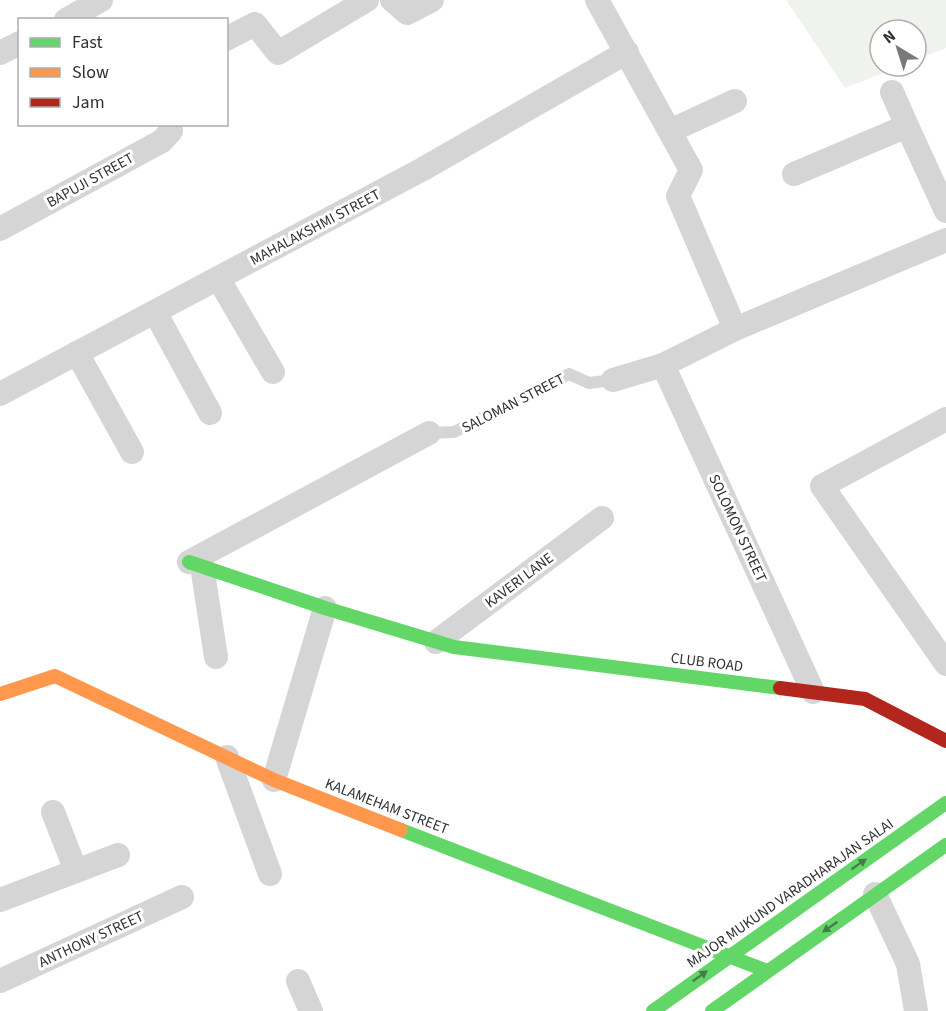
<svg xmlns="http://www.w3.org/2000/svg" width="946" height="1011" font-family="'Source Sans 3',sans-serif">
<rect width="100%" height="100%" fill="#fff"/>
<path fill="#f0f3ed" d="M 786,0 L 946,0 L 946,48 L 916,60 L 916,30 L 880,30 L 880,66 L 900,66 L 845,88 Z"/>
<g fill="none" stroke-linecap="round" stroke-linejoin="round">
<path stroke="#d5d5d5" stroke-width="12" d="M 429,433 L 454,432 L 569,374 L 589,383 L 613,380"/>
<g stroke="#d5d5d5" stroke-width="24">
<path d="M 392,0 L 407,13 L 432,0"/>
<path d="M 597,0 L 691,170 L 678,196 L 735,329"/>
<path d="M 66,20 L 101,0"/>
<path d="M 226,39 L 255,24 L 278,53 L 367,0"/>
<path d="M 0,53 L 20,43"/>
<path d="M 892,92 L 907,126"/>
<path d="M 670,131 L 735,101"/>
<path d="M 794,174 L 907,126 L 946,211"/>
<path d="M 0,229 L 162,141 L 171,131 L 170,124"/>
<path d="M 218,278 L 273,372"/>
<path d="M 155,312 L 210,413"/>
<path d="M 77,353 L 132,452"/>
<path d="M 663,365 L 813,692"/>
<path d="M 613,380 L 663,365 L 735,329 L 946,240"/>
<path d="M 0,394 L 423,169 L 627,52"/>
<path d="M 946,419 L 822,486 L 946,664"/>
<path d="M 189,562 L 429,433"/>
<path d="M 202,566 L 216,657"/>
<path d="M 436,642 L 602,518"/>
<path d="M 227,757 L 270,874"/>
<path d="M 274,780 L 325,608"/>
<path d="M 53,812 L 76,871"/>
<path d="M 875,894 L 908,964 L 916,1011"/>
<path d="M 0,900 L 118,855"/>
<path d="M 0,981 L 182,897"/>
<path d="M 298,981 L 311,1011"/>
</g>
<g stroke="#63d668" stroke-width="14">
<path d="M 189,562 L 325,608 L 454,647 L 780,688"/>
<path d="M 401,830 L 767,971"/>
<path d="M 653,1011 L 946,803"/>
<path d="M 712,1011 L 946,845"/>
</g>
<path stroke="#ff974d" stroke-width="14" d="M 0,694 L 55,676 L 274,780 L 401,830"/>
<path stroke="#b3261e" stroke-width="14" d="M 780,688 L 865,699 L 946,741"/>
</g>
<defs><path id="oneway-solid" d="M-6-.8H1V-3.2L6.5 0L1 3.2V.8H-6Z" transform="scale(1.5)"/></defs>
<g fill="#487b4a">
<use href="#oneway-solid" transform="translate(859 864) rotate(-35)"/>
<use href="#oneway-solid" transform="translate(830 927) rotate(145)"/>
<use href="#oneway-solid" transform="translate(700 976) rotate(-36)"/>
</g>
<g text-anchor="middle" stroke-width="6" stroke-linejoin="round" paint-order="stroke">
<g font-size="15" fill="#313131" stroke="#fff">
<text transform="translate(90 180) rotate(-29)" y="5">BAPUJI STREET</text>
<text transform="translate(315 227) rotate(-28)" y="5">MAHALAKSHMI STREET</text>
<text transform="translate(513 403) rotate(-27)" y="5">SALOMAN STREET</text>
<text transform="translate(738 528) rotate(65)" y="5">SOLOMON STREET</text>
<text transform="translate(519 580) rotate(-37)" y="5">KAVERI LANE</text>
<text transform="translate(707 662) rotate(7)" y="5">CLUB ROAD</text>
<text transform="translate(387 806) rotate(21)" y="5">KALAMEHAM STREET</text>
<text transform="translate(790 893) rotate(-35)" y="5">MAJOR MUKUND VARADHARAJAN SALAI</text>
<text transform="translate(91 939) rotate(-25)" y="5">ANTHONY STREET</text>
</g>
</g>
<rect x="18" y="18" width="210" height="108" fill="#ffffff" stroke="#adadad" stroke-width="1.5"/>
<rect x="30" y="38" width="30" height="9" fill="#63d668" stroke="#adadad" stroke-width="1.5"/>
<text x="72" y="48" font-size="18" fill="#313131">Fast</text>
<rect x="30" y="68" width="30" height="9" fill="#ff974d" stroke="#adadad" stroke-width="1.5"/>
<text x="72" y="78" font-size="18" fill="#313131">Slow</text>
<rect x="30" y="98" width="30" height="9" fill="#b3261e" stroke="#adadad" stroke-width="1.5"/>
<text x="72" y="108" font-size="18" fill="#313131">Jam</text>
<g transform="translate(898 48) rotate(322)"><circle r="28" fill="#ffffff" stroke="#adadad" stroke-width="1.5"/>
<path d="M0-4.5L10 22L0 15L-10 22Z" fill="#797979"/>
<text y="-9" font-size="16" font-weight="bold" text-anchor="middle" fill="#313131">N</text>
</g>
</svg>
